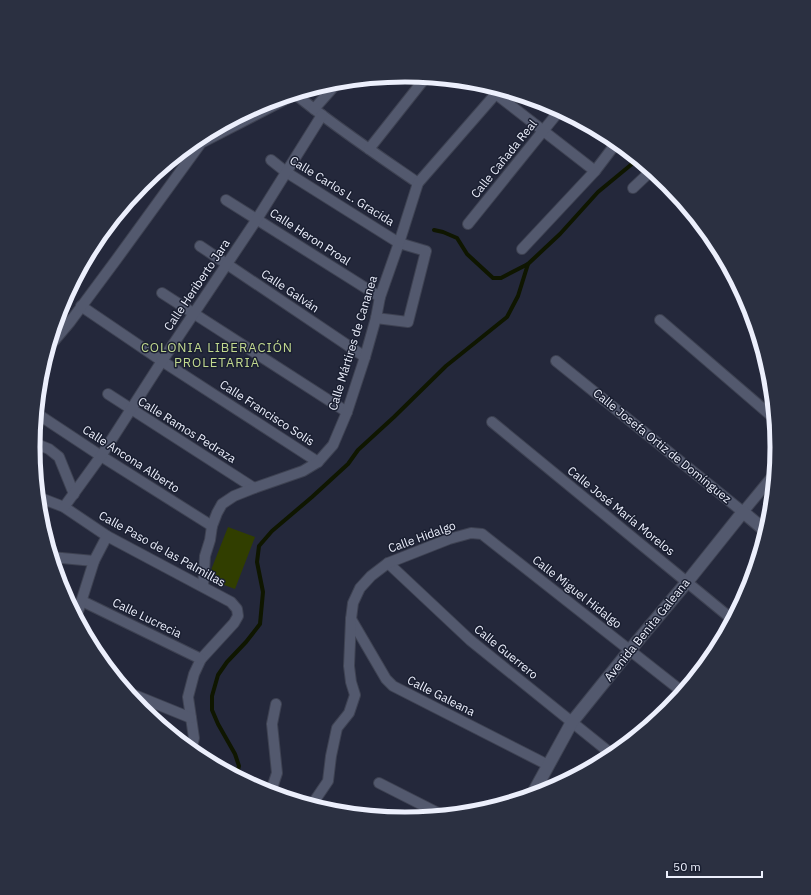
<svg xmlns="http://www.w3.org/2000/svg" width="811" height="895" font-family="'IBM Plex Sans',sans-serif">
<rect width="100%" height="100%" fill="#24283b"/>
<path fill="#313e00" d="M 228,527 L 255,537 L 235,589 L 219,583 L 211,570 Z"/>
<g fill="none" stroke-linecap="round" stroke-linejoin="round">
<g stroke="#0f1600" stroke-width="4">
<path d="M 434,230 L 443,232 L 457,238 L 467,254 L 493,278 L 501,278 L 528,264"/>
<path d="M 236,777 L 239,766 L 235,754 L 218,724 L 212,710 L 212,696 L 218,675 L 227,662 L 246,642 L 260,624 L 263,592 L 257,562 L 259,546 L 272,531 L 312,497 L 348,464 L 358,450 L 394,417 L 446,366 L 507,317 L 518,296 L 528,264 L 560,234 L 598,192 L 638,159"/>
</g>
<g stroke="#3e4252" stroke-width="12">
<g id="minor">
<path d="M 483,84 L 595,171"/>
<path d="M 295,94 C 334,126 376,154 418,183"/>
<path d="M 314,109 L 338,82"/>
<path d="M 369,149 L 426,77"/>
<path d="M 271,160 L 286,172 L 399,243 L 426,251 L 408,322 L 376,318"/>
<path d="M 633,188 L 652,170"/>
<path d="M 226,200 L 380,297"/>
<path d="M 468,224 L 543,131 L 560,110"/>
<path d="M 200,246 L 365,357"/>
<path d="M 522,249 L 595,171 L 617,142"/>
<path d="M 162,293 L 347,412"/>
<path d="M 81,306 L 162,361 L 318,462"/>
<path d="M 660,320 L 775,419"/>
<path d="M 48,348 L 70,322 L 116,260 L 201,143 L 296,94"/>
<path d="M 556,361 L 743,512 L 776,472"/>
<path d="M 108,394 L 254,488"/>
<path d="M 36,413 L 101,456 L 212,526"/>
<path d="M 492,422 L 733,620"/>
<path d="M 34,443 L 49,449 L 59,457 L 74,494"/>
<path d="M 38,497 L 64,507 L 107,536 L 231,602 L 237,609 L 238,616 L 234,623 L 201,659 L 194,674 L 188,697 L 194,738 L 191,751"/>
<path d="M 64,507 L 101,456 L 162,361 L 257,219 L 322,115"/>
<path d="M 51,557 L 94,561"/>
<path d="M 388,563 L 470,640 L 614,756"/>
<path d="M 203,586 L 205,556 L 210,540 L 212,526 L 217,513 L 222,504 L 234,496 L 254,488 L 303,471 L 318,462 L 333,445 L 347,412 L 365,357 L 376,318 L 380,297 L 399,243 L 418,183 L 500,89"/>
<path d="M 82,601 L 201,659"/>
<path d="M 76,618 L 94,561 L 107,536"/>
<path d="M 351,619 L 386,679 L 393,686 L 548,765"/>
<path d="M 127,692 L 191,718"/>
<path d="M 379,783 L 444,816"/>
<path d="M 270,794 L 277,773 L 272,724 L 276,704"/>
<path d="M 311,806 L 328,781 L 331,756 L 337,728 L 349,713 L 355,695 L 351,682 L 349,666 L 351,619 L 353,603 L 360,588 L 371,576 L 388,563 L 449,539 L 471,533 L 482,534 L 684,693"/>
</g>
</g>
<g stroke="#3e4252" stroke-width="14">
<path id="tertiary" d="M 531,797 L 572,722 L 630,650 L 687,582 L 743,512 L 767,532"/>
</g>
<use href="#minor" stroke="#53596e" stroke-width="10"/>
<use href="#tertiary" stroke="#53596e" stroke-width="12"/>
</g>
<g text-anchor="middle" stroke-width="3" stroke-linejoin="round" paint-order="stroke">
<g font-size="12" fill="#eceffc" stroke="#1a1f31">
<text transform="translate(504 159) rotate(-51)" y="4">Calle Cañada Real</text>
<text transform="translate(342 191) rotate(32)" y="4">Calle Carlos L. Gracida</text>
<text transform="translate(310 237) rotate(33)" y="4">Calle Heron Proal</text>
<text transform="translate(197 285) rotate(-56)" y="4">Calle Heriberto Jara</text>
<text transform="translate(290 291) rotate(34)" y="4">Calle Galván</text>
<text transform="translate(353 343) rotate(-73)" y="4">Calle Mártires de Cananea</text>
<text transform="translate(267 413) rotate(33)" y="4">Calle Francisco Solís</text>
<text transform="translate(187 430) rotate(32)" y="4">Calle Ramos Pedraza</text>
<text transform="translate(662 446) rotate(39)" y="4">Calle Josefa Ortiz de Domínguez</text>
<text transform="translate(131 459) rotate(33)" y="4">Calle Ancona Alberto</text>
<text transform="translate(621 511) rotate(39)" y="4">Calle José María Morelos</text>
<text transform="translate(422 537) rotate(-20)" y="4">Calle Hidalgo</text>
<text transform="translate(162 549) rotate(29)" y="4">Calle Paso de las Palmillas</text>
<text transform="translate(577 592) rotate(38)" y="4">Calle Miguel Hidalgo</text>
<text transform="translate(147 618) rotate(26)" y="4">Calle Lucrecia</text>
<text transform="translate(647 630) rotate(-51)" y="4">Avenida Benita Galeana</text>
<text transform="translate(506 652) rotate(39)" y="4">Calle Guerrero</text>
<text transform="translate(441 696) rotate(27)" y="4">Calle Galeana</text>
</g>
<g font-size="13" letter-spacing="1" fill="#c1d88e" stroke="#1a1f31">
<text x="217" y="352">COLONIA LIBERACIÓN<tspan x="217" dy="15">PROLETARIA</tspan></text>
</g>
</g>
<path d="M0 0H811V895H0ZM40 447a365 365 0 1 1 730 0a365 365 0 1 1-730 0Z" fill="#2b3041" fill-rule="evenodd"/>
<path fill="none" stroke="#eceffc" stroke-width="5" d="M40 447a365 365 0 1 1 730 0a365 365 0 1 1-730 0Z"/>
<path d="M667 871v6h95v-6" fill="none" stroke="#eceffc" stroke-width="2"/>
<text x="673" y="871" font-size="12" fill="#eceffc" stroke="#1a1f31" stroke-width="3" paint-order="stroke">50 m</text>
</svg>
